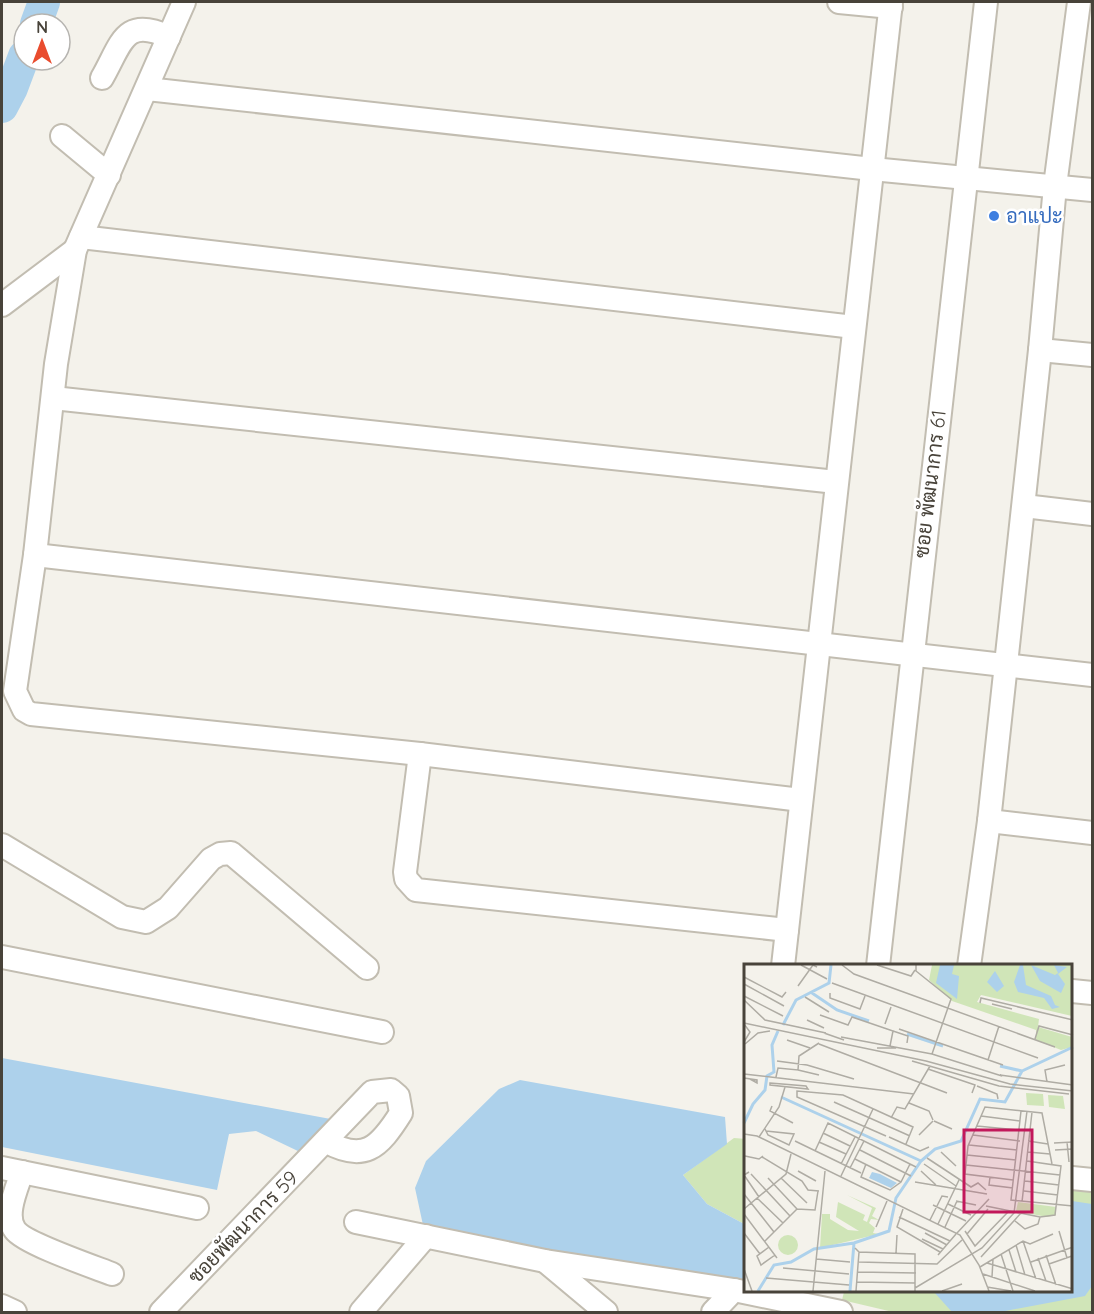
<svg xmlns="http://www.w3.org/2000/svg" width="1094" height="1314" font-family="Quicksand,Sarabun,sans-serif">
<rect width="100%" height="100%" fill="#f4f2eb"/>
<g fill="#d0e5b8">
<path d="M 734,1138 L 746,1139 L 746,1225 L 707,1204 L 683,1175 Z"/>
<path d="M 1072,1181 L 1092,1184 L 1092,1312 L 893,1312 L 842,1300 L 844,1292 L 1072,1292 Z"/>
</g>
<g fill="#add1eb">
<path d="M 2,1058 L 336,1120 L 300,1152 L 256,1131 L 229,1134 L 217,1190 L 2,1147 Z"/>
<path d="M 520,1080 L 725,1117 L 727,1144 L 683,1175 L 707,1204 L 746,1225 L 746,1287 L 423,1225 L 415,1188 L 426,1161 L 499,1089 Z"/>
<path d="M 1072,1201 L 1092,1204 L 1092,1286 L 1085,1296 L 1000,1312 L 952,1312 L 934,1292 L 1072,1292 Z"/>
</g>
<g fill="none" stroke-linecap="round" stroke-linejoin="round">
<g stroke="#add1eb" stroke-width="32">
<path d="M 36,24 L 44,2"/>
<path d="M 2,107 L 12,88 L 24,56"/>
</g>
<g stroke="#c2bdb1" stroke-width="26">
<g id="minor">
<path d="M 184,2 L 75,250 L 56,364 L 35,555 L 15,691 L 24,710 L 31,714 L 420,754 L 801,800"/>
<path d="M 839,2 L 891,7"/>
<path d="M 102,78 C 122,43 124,16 169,37"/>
<path d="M 147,89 L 872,169 L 1092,190"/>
<path d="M 62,136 L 109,175"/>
<path d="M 81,237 L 854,327"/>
<path d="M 2,305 L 75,250"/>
<path d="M 1040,350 L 1092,355"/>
<path d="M 53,398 L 836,482"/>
<path d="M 1024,506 L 1092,514"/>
<path d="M 35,555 L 1092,675"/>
<path d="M 420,754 L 405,872 L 406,879 L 416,890 L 787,930"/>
<path d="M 989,821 L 1092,833"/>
<path d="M 2,845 L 122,917 L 146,922 L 168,908 L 211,859 L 220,854 L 231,853 L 367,968"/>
<path d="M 2,957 L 382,1032"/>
<path d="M 783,966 L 891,2"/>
<path d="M 878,966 L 986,2"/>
<path d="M 969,966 L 989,821 L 1040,350 L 1055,186 L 1079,2"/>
<path d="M 1072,991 L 1092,993"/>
<path d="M 2,1168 L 197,1208"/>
<path d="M 22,1172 C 17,1188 4,1215 15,1230 C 24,1243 94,1267 112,1274"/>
<path d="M 1072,1178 L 1092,1180"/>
<path d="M 356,1222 L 545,1261 L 734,1290 L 841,1312"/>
<path d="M 545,1261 L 606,1312"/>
<path d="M 2,1306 L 15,1312"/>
<path d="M 161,1312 L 372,1092 L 391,1090 L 398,1096 L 401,1113 C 379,1148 364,1163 325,1141"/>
<path d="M 361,1312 L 426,1236"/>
<path d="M 713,1312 L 734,1290"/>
</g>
</g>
<use href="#minor" stroke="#fff" stroke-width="22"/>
</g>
<circle fill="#3f7fe0" stroke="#fff" stroke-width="2" cx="994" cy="216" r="6"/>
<g text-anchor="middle" stroke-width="5" stroke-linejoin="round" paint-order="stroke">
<g font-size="20" fill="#366cbe" stroke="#fff" text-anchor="start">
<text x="1006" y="223">อาแปะ</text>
</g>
<g font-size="20" fill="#48433a" stroke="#fff">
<text transform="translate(930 484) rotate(-83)" y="7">ซอย พัฒนาการ 61</text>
<text transform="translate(243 1227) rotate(-46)" y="7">ซอยพัฒนาการ 59</text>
</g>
</g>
<g transform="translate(744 964)">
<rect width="328" height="328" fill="#f4f2eb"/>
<path d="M 188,1 L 328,1 L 328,52 L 237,31 L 233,38 L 295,55 L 294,63 L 328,73 L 328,83 L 317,86 L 292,76 L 292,66 L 208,37 L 185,16 ZM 282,129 L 299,130 L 300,142 L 283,141 ZM 304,131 L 319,132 L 321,145 L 305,143 ZM 103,231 L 132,244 L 128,252 L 135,256 L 127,255 L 125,259 L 131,264 L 129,269 L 135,270 L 76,284 L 78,250 L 86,250 L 86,255 L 104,266 L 115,267 L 92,253 L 94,238 L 121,251 L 119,256 L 123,258 L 128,244 ZM 274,238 L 312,243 L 312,251 L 303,253 L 272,247 ZM34 281a10 10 0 1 1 20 0a10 10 0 1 1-20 0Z" fill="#d0e5b8"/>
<path d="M 196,1 L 210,1 L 208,10 L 215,12 L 213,35 L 192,19 ZM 276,1 L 279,1 L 282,21 L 307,32 L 311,41 L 316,43 L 308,45 L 300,34 L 274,28 L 270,18 ZM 287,1 L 311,11 L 314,9 L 310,1 L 323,3 L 314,10 L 321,20 L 317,29 L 296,17 ZM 251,7 L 260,22 L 253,28 L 243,18 ZM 128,208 L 136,210 L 153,219 L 147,224 L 125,214 Z" fill="#add1eb"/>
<path fill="none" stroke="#add1eb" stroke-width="3" d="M 68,29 L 93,46 L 125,57M 39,61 L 52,36 L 85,19 L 87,1M 163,70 L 199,82M 256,102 L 278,107 L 329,83M 37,133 L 177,197M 0,159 L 9,140 L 21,126 L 23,112 L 30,108 L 28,81 L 34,67M 14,327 L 30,301 L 47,298 L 70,285 L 110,279 L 145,267 L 152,234 L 177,197 L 191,185 L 217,177 L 236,135 L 261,138 L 278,107M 106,327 L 110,279"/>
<path fill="none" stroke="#afaca4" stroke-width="1.5" d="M 57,1 L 83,15M 98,1 L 110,10 L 311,83M 133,1 L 167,12 L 171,6M 172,1 L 172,7 L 207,35 L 188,90M 0,13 L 38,33 L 42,28M 88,19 L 294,94M 0,20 L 40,42M 54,22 L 69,1 L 73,3M 86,29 L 86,34 L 116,45 L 121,32M 0,32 L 39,52M 61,33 L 85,48M 0,36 L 21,56 L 82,69M 236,39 L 237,34 L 329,56M 248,40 L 268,45M 76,51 L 104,61 L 108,53 L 149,67 L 146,82M 63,56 L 80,64M 0,59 L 182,97 L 266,120 L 329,127M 0,60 L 6,68 L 0,78M 141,60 L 147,43M 155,65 L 259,101M 149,67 L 164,72 L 163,79M 80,69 L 100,76M 97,73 L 188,90 L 258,112M 291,75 L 295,62 L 329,71M 43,76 L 66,84M 1,80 L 14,69 L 26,67M 75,80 L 203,129M 133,84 L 152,84M 244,96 L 255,62M 33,97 L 63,101 L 110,115M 168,97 L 255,122 L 325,130M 184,105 L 231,121 L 228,129M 54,106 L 75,111M 0,110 L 170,130M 256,111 L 329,121M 32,113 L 34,104 L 54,106 L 55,92 L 75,79M 0,114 L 13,116 L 13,119 L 6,115M 303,118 L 301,106 L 321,101M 26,119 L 62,122 L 64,125 L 26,121 ZM 233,122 L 253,130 L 254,135M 90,138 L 166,172M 165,139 L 185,147 L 189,156M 28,142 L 26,147 L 49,159M 277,147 L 267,236 L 329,242M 237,152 L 276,157M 147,154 L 153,143 L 161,145 L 186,102M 190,157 L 208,165M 233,162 L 275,166M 21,165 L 24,171 L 45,181 L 50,170 L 22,167M 79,169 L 106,182M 0,170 L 13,172 L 216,271 L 235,301 L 245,327M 175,171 L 189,157M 229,171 L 276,177M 142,172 L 53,133 L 53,127 L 99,131 L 169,163 L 162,180M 15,173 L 35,143 L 41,123M 145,173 L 176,187 L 185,183M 51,177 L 117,209M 284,177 L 304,180M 75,178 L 102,190M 323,178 L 325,198M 310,179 L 329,178M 225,181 L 273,186M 116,186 L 167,212M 311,186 L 329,185M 71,187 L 84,159 L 172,203M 197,188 L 212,202M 284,188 L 306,190M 223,191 L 272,196M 1,192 L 15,195 L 19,192M 18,193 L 58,217 L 64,226 L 75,227M 183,194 L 227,223 L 234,219 L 242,226M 111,195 L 157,218M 97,200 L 111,173M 122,200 L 117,213 L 146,226 L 157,218 L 166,200M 180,200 L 212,222M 222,201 L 316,211M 106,204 L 120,177M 54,207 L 72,217M 177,207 L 192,221M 5,208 L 0,211 L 15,233M 7,210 L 46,252M 97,212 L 129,145M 246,213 L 245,221 L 269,224M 24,214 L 53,245M 37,214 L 63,239M 269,216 L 221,210 L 224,182 L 241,143 L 298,149 L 308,200M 281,217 L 315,221M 171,218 L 243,230M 280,227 L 314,231M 0,230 L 30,268M 13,234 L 39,259M 212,237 L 232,241M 278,238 L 288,148M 204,240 L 227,251M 189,241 L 222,257M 242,242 L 296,253 L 311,251 L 317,202 L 283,197M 0,245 L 42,210 L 47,190M 159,245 L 153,263 L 196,288M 0,250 L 33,294M 155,253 L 206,277M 186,256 L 198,232 L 204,233M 271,257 L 281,265 L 294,260 L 296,253M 194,260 L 215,216M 132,263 L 143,237M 201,263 L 213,237M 221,267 L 231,282 L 265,247M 315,267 L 323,294M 0,269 L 16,290M 181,269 L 203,281M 213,269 L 245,235M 223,270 L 244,245M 178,275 L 199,285M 21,277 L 53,245 L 71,246 L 74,227M 279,277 L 292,315M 272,281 L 281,311M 25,283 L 13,292 L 17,301 L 31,291M 111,284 L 115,288 L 171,290 L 171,327M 265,286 L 272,308M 152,289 L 153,271M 257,290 L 269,327M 194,291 L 212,270M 302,291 L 312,321M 237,293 L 277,249M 294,294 L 302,317M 72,295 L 106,298M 115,298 L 193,300 L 218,276M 287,298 L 329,283M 243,299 L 329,325M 305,300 L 328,292M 236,303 L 279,277 L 286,280 L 309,270M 39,304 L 105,310M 0,305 L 8,327M 114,308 L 172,309M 239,310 L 291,327M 248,313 L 249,295M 22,314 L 105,321M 113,318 L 171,319M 243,323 L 267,327M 171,324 L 238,284 L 270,249 L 283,147M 69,327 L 81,207M 112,327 L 115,288M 198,327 L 218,320"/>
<path fill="#c2185b" fill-opacity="0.15" stroke="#c2185b" stroke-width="3" d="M 220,166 L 288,166 L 288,248 L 220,248 Z"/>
<rect width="328" height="328" fill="none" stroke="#48433a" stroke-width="3"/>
</g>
<rect width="1094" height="1314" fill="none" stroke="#48433a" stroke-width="6"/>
<g transform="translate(42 42)"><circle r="28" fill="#ffffff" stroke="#b6b4b0" stroke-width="1.5"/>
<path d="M0-4.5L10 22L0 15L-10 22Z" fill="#e94c2e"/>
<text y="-9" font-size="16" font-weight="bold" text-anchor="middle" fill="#48433a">N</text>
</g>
</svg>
